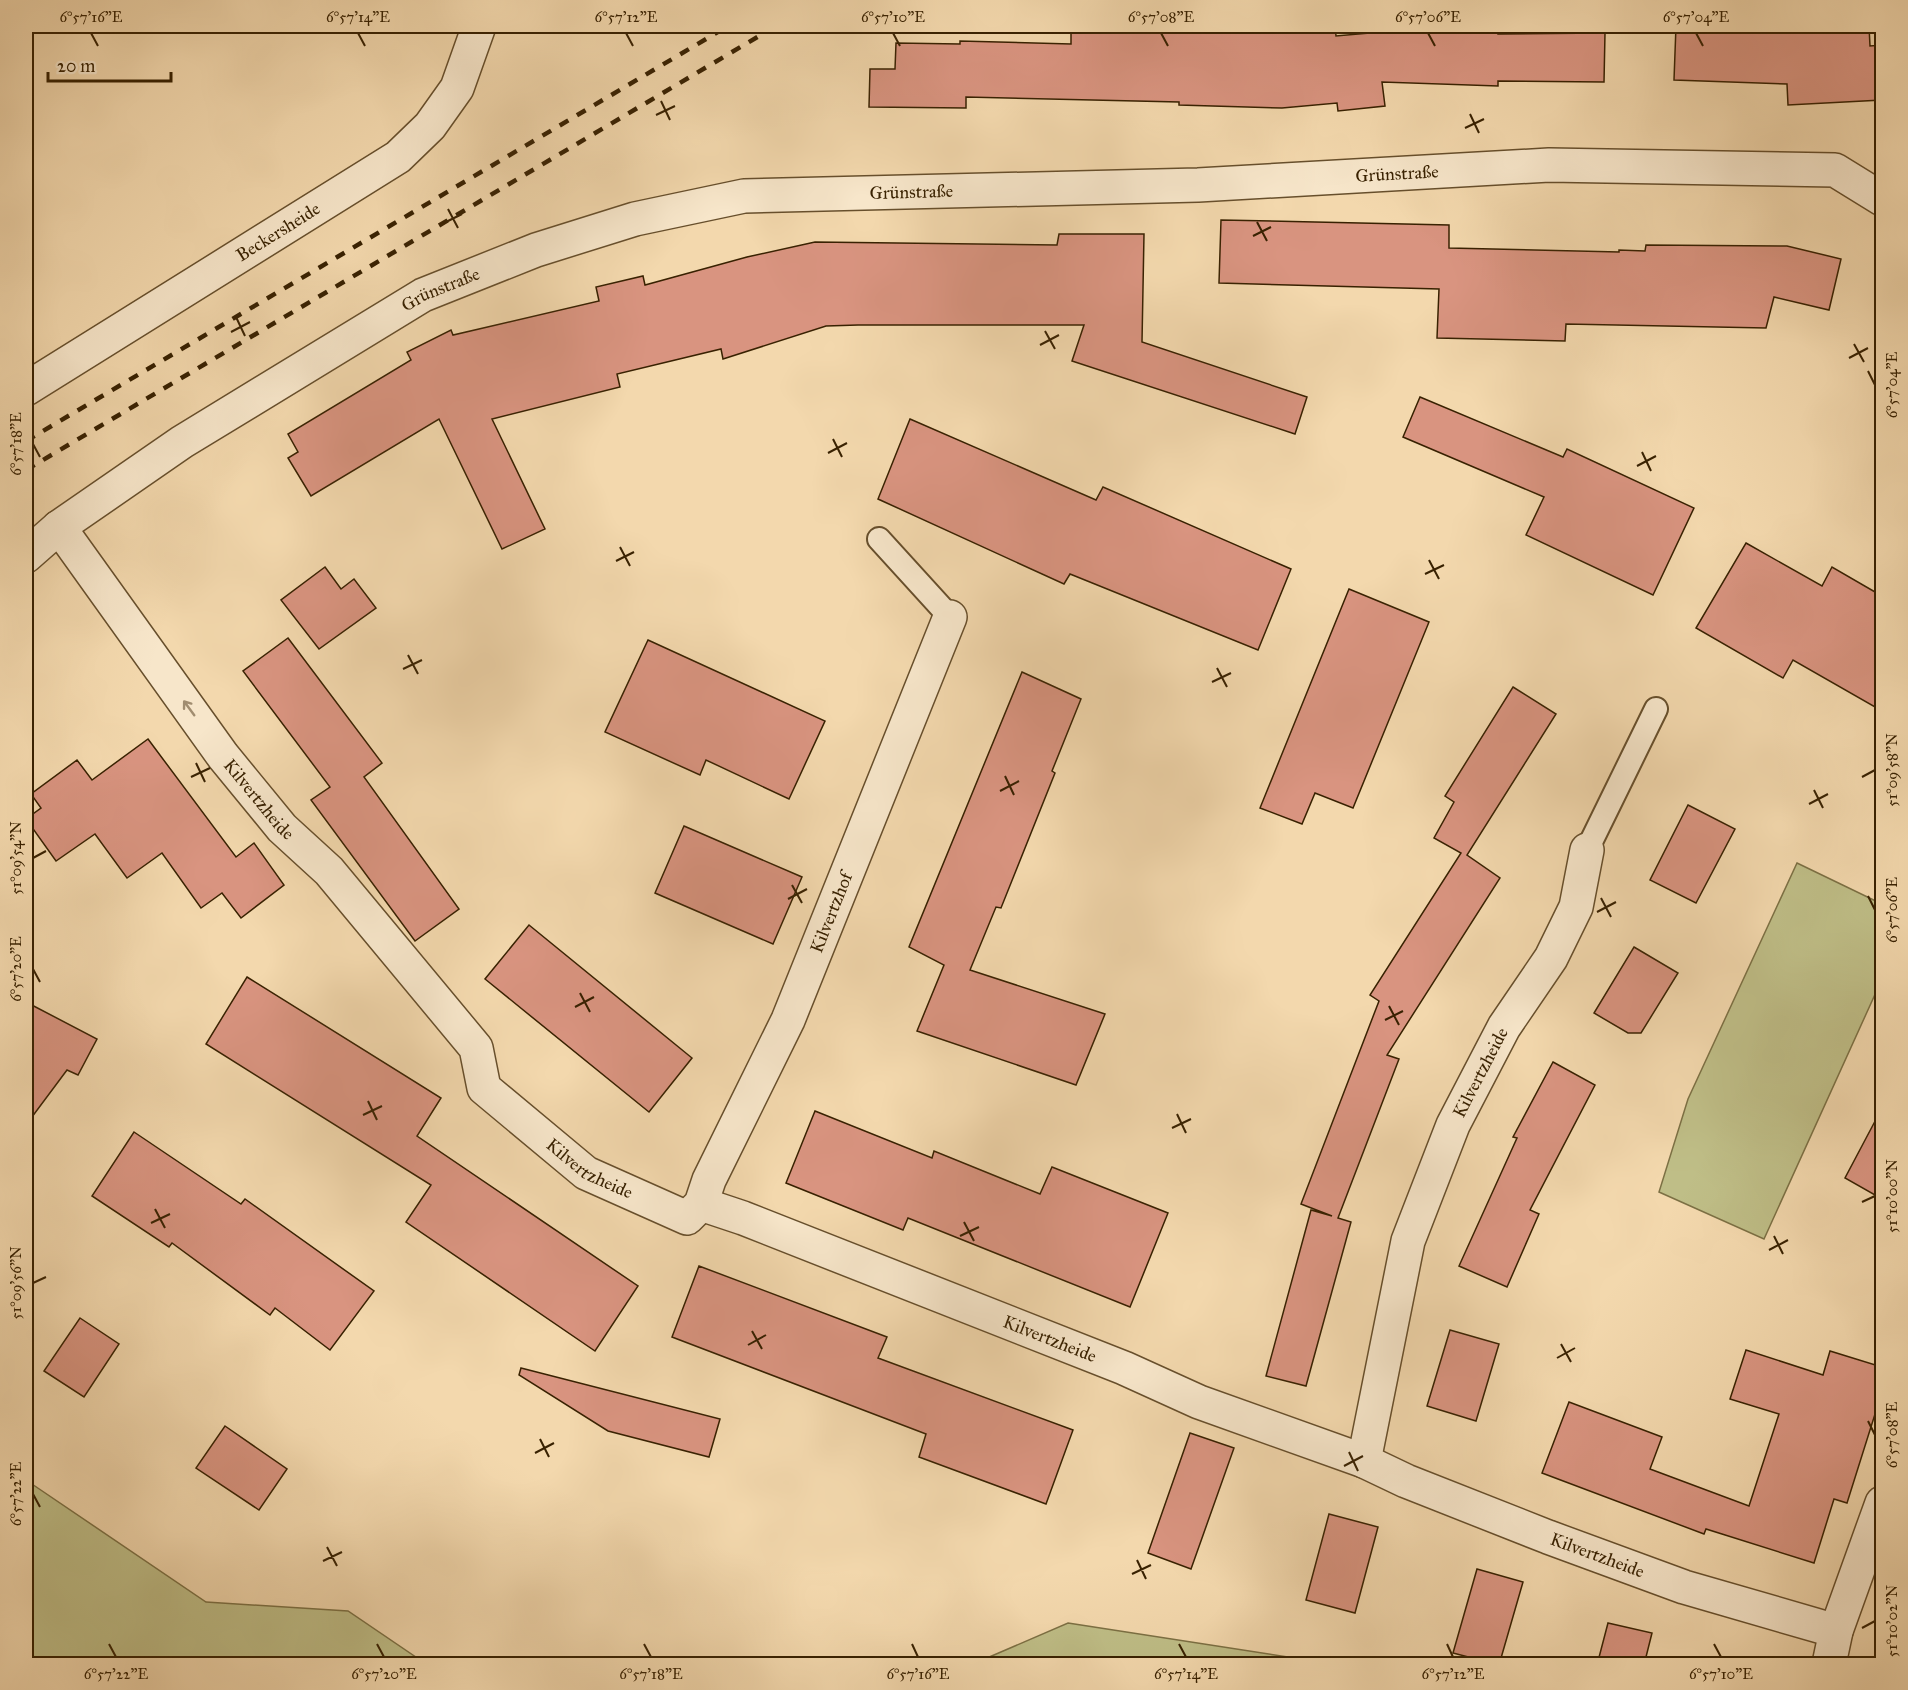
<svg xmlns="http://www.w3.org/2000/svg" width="1908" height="1690" font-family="'IM FELL Great Primer',serif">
<rect width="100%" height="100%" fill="#f3d8ad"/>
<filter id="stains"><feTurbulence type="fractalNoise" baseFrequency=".00333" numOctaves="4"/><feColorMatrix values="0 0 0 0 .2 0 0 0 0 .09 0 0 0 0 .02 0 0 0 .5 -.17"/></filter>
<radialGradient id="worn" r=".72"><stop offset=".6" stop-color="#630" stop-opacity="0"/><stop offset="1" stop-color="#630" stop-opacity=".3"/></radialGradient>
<g fill="#bfbe87" stroke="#7c7044" stroke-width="1.5">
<path d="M 1797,863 L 1882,904 L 1882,979 L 1764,1239 L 1659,1192 L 1688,1099 Z"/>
<path d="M 26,1480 L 206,1602 L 348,1611 L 426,1664 L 43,1664 L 26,1650 Z"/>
<path d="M 1068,1623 L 1333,1664 L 1335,1664 L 973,1664 Z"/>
</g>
<g fill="#d99480" stroke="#382101" stroke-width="1.5">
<path d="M 1071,26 L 1167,26 L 1167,28 L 1281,32 L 1335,26 L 1336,36 L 1427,28 L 1427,26 L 1498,26 L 1498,34 L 1605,33 L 1604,82 L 1498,81 L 1498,86 L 1382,82 L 1385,106 L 1338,111 L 1337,103 L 1282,108 L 1179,105 L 1179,102 L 966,97 L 966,108 L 869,107 L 870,69 L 895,69 L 896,43 L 960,44 L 960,41 L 1071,44 Z"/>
<path d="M 1676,26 L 1785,29 L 1784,26 L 1869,26 L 1870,46 L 1882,45 L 1882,100 L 1788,105 L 1787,84 L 1674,80 Z"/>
<path d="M 1221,220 L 1449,225 L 1449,248 L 1619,252 L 1619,250 L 1645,251 L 1646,245 L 1787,246 L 1841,259 L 1829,310 L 1774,297 L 1766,328 L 1566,324 L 1565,341 L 1437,338 L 1439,289 L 1219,283 Z"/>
<path d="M 1059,234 L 1144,234 L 1142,342 L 1307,397 L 1295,434 L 1072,361 L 1084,325 L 858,325 L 826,326 L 723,359 L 721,349 L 617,374 L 620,387 L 492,419 L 545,529 L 502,549 L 439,419 L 311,496 L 288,458 L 298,452 L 288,434 L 411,360 L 407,352 L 451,330 L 453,335 L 599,301 L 596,287 L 643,276 L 645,285 L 747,257 L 815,242 L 1057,245 Z"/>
<path d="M 1420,397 L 1563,457 L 1567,449 L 1694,508 L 1653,595 L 1526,535 L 1544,497 L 1403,437 Z"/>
<path d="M 910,419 L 1096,500 L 1103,487 L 1291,569 L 1258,650 L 1070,574 L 1064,584 L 878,499 Z"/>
<path d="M 1746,543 L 1822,586 L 1832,567 L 1882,596 L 1882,711 L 1793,660 L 1783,678 L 1696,628 Z"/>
<path d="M 325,567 L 341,589 L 354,579 L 376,608 L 319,649 L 281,600 Z"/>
<path d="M 1349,589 L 1429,622 L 1353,808 L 1315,793 L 1302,824 L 1260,808 Z"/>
<path d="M 288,638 L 382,763 L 364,777 L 459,909 L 415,941 L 311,800 L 330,787 L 243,671 Z"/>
<path d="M 648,640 L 825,721 L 789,799 L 706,760 L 700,775 L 605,732 Z"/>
<path d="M 1022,672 L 1081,699 L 1052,771 L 1055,773 L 1001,908 L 996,907 L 970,970 L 1105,1014 L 1076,1085 L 917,1031 L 944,965 L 909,947 Z"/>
<path d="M 1513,687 L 1556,714 L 1467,855 L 1500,878 L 1387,1055 L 1399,1059 L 1338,1218 L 1351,1222 L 1306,1386 L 1266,1376 L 1311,1210 L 1332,1216 L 1301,1204 L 1379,1001 L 1370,995 L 1461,853 L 1434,838 L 1454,802 L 1445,796 Z"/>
<path d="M 148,739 L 236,857 L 254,843 L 284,885 L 241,918 L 222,893 L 201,908 L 162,853 L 127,878 L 95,834 L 56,861 L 26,819 L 41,808 L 31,794 L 77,760 L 92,780 Z"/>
<path d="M 1688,805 L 1735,829 L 1696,903 L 1650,880 Z"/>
<path d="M 684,826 L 802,877 L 773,944 L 655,893 Z"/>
<path d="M 529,925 L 692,1058 L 649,1112 L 485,979 Z"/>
<path d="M 1634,947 L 1678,973 L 1641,1033 L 1628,1033 L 1594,1013 Z"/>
<path d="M 247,977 L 441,1098 L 417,1136 L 638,1286 L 595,1351 L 406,1222 L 431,1185 L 206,1044 Z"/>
<path d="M 26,1002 L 97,1039 L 78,1075 L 67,1070 L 26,1125 Z"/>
<path d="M 1553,1062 L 1595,1085 L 1530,1210 L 1539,1214 L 1507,1287 L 1459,1266 L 1517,1138 L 1513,1137 Z"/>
<path d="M 1882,1108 L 1882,1199 L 1845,1178 Z"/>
<path d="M 815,1111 L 932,1158 L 934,1151 L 1040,1194 L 1052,1167 L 1168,1213 L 1130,1307 L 908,1218 L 903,1230 L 786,1183 Z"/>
<path d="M 134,1132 L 241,1204 L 245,1199 L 374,1291 L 330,1350 L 275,1308 L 270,1315 L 172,1243 L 169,1247 L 92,1196 Z"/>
<path d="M 699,1266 L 887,1337 L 878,1358 L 1073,1430 L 1046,1504 L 919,1457 L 926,1434 L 672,1337 Z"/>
<path d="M 80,1318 L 119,1344 L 84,1397 L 44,1371 Z"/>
<path d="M 1450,1330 L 1499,1344 L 1476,1421 L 1427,1406 Z"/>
<path d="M 1746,1350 L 1823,1375 L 1830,1351 L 1882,1367 L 1882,1392 L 1847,1503 L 1834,1499 L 1814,1563 L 1706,1529 L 1704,1534 L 1542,1473 L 1569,1402 L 1662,1437 L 1650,1469 L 1749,1506 L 1779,1414 L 1730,1399 Z"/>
<path d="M 521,1368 L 720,1419 L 709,1457 L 608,1431 L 519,1375 Z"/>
<path d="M 225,1426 L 287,1469 L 259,1510 L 196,1468 Z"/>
<path d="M 1190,1433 L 1234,1448 L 1191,1569 L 1148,1553 Z"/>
<path d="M 1329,1514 L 1378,1527 L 1355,1613 L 1306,1600 Z"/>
<path d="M 1477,1569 L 1523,1582 L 1499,1665 L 1453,1653 Z"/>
<path d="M 1608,1623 L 1652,1633 L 1644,1665 L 1597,1665 Z"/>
</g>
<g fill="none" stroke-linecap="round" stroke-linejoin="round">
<g stroke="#674f2c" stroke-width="26">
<g id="service">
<path d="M 879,539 L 950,617"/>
<path d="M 1587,850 L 1656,709"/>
</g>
</g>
<g stroke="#674f2c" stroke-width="36">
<g id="minor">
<path id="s1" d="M 26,389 L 398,157 L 430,126 L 457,88 L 479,26"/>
<path id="s2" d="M 59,527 L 223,756 L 282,828 L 329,871 L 476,1048 L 484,1088 L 586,1173 L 687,1218 L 701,1204 L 709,1180 L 788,1020 L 950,617"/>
<path id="s3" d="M 26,556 L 59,527 L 182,442 L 423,295 L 536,250 L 635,219 L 744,196 L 1198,185 L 1549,165 L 1835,170 L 1882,199"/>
<path id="s4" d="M 701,1204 L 743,1218 L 1124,1368 L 1199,1402 L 1364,1461 L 1406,1481 L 1548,1537 L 1684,1587 L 1836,1631"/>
<path id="s5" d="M 1364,1461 L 1408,1241 L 1453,1125 L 1504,1027 L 1551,958 L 1576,907 L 1587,850"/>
<path d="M 1829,1664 L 1836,1631 L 1882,1503"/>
</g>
</g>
<use href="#service" stroke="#f7e6ca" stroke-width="22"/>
<use href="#minor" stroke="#f7e6ca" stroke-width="33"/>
<g stroke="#382101" stroke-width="4.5" stroke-dasharray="10 10" stroke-linecap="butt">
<path d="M 26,441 L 728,26"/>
<path d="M 26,470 L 776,26"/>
</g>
</g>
<defs><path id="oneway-shaft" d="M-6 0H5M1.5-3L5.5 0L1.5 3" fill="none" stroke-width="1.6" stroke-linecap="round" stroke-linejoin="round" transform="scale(1.5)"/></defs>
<use stroke="#a18d70" href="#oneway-shaft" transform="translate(189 708) rotate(-126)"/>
<path fill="none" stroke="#382101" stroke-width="2" d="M 91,33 L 98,46M 358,33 L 365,46M 626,33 L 633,46M 893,33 L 900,46M 1161,33 L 1168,46M 1428,33 L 1435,46M 1696,33 L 1703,46M 661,101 L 670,120M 1470,114 L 1479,133M 656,115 L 675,106M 1465,128 L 1484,119M 448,209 L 458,228M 1257,222 L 1267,241M 444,223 L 462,214M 1253,236 L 1271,227M 236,317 L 245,336M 1045,331 L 1055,349M 231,332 L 250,322M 1854,344 L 1864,362M 1040,345 L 1059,335M 1849,358 L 1868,348M 1868,371 L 1875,385M 833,439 L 842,457M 33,444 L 40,457M 1642,452 L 1651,471M 828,453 L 847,443M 1637,466 L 1656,456M 620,547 L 630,566M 1429,560 L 1439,579M 616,561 L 634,552M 1425,574 L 1444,565M 408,655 L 418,674M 1217,668 L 1227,687M 403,669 L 422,660M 1212,682 L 1231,673M 196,763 L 205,782M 1005,776 L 1014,795M 191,777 L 210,768M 1862,777 L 1875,770M 1814,790 L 1823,808M 1000,791 L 1019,781M 1809,804 L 1828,794M 33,858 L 46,851M 792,885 L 802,903M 1868,896 L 1875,910M 1601,898 L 1611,917M 788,899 L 807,889M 1597,912 L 1616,902M 33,969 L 40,982M 580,993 L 590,1012M 1389,1006 L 1399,1025M 575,1007 L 594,997M 1385,1020 L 1403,1011M 368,1101 L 377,1120M 1177,1114 L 1186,1133M 363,1115 L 382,1106M 1172,1128 L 1191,1119M 1862,1202 L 1875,1196M 155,1209 L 165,1228M 964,1222 L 974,1241M 151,1223 L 170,1214M 960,1236 L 979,1227M 1774,1236 L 1783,1254M 1769,1250 L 1788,1240M 33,1283 L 46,1277M 752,1331 L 762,1349M 1561,1344 L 1571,1362M 748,1345 L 766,1335M 1557,1358 L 1575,1348M 1868,1421 L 1875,1435M 540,1439 L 549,1457M 1349,1452 L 1358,1471M 535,1453 L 554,1443M 1344,1466 L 1363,1456M 33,1494 L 40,1507M 327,1547 L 337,1566M 1137,1560 L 1146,1579M 323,1561 L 342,1552M 1132,1574 L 1151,1565M 1862,1628 L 1875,1621M 109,1644 L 116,1657M 377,1644 L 384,1657M 644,1644 L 651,1657M 912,1644 L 918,1657M 1179,1644 L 1186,1657M 1447,1644 L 1453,1657M 1714,1644 L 1721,1657"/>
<g text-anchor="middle" stroke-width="5" stroke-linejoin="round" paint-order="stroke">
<g font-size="18" fill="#382101" stroke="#f7e6ca">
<text dy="6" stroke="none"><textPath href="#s3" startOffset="1466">Grünstraße</textPath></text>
<text dy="6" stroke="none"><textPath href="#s3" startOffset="980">Grünstraße</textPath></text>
<text dy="6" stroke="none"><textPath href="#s1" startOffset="297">Beckersheide</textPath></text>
<text dy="6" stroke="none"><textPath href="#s3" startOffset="494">Grünstraße</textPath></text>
<text dy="6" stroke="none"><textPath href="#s2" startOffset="338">Kilvertzheide</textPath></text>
<text dy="6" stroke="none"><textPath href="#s2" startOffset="1292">Kilvertzhof</textPath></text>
<text dy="6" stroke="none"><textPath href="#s5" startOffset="408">Kilvertzheide</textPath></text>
<text dy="6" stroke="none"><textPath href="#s2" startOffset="843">Kilvertzheide</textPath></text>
<text dy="6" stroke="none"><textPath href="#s4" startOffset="374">Kilvertzheide</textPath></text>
<text dy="6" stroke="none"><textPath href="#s4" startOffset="963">Kilvertzheide</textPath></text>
</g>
</g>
<rect width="1908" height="1690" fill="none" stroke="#f3d8ad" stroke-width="66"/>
<path d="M48 72v9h123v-9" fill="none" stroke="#382101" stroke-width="3"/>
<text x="57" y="72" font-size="18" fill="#382101" stroke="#f7e6ca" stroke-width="4.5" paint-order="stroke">20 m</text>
<rect x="33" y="33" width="1842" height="1624" fill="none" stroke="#382101" stroke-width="2"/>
<g font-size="15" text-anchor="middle" fill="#382101">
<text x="91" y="22">6°57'16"E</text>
<text x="358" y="22">6°57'14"E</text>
<text x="626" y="22">6°57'12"E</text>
<text x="893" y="22">6°57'10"E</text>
<text x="1161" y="22">6°57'08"E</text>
<text x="1428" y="22">6°57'06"E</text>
<text x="1696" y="22">6°57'04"E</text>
<text transform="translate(1892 385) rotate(-90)" y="5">6°57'04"E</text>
<text transform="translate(16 444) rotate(-90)" y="5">6°57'18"E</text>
<text transform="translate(1892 770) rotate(-90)" y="5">51°09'58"N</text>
<text transform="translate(16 858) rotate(-90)" y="5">51°09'54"N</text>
<text transform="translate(1892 910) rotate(-90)" y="5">6°57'06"E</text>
<text transform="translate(16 969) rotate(-90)" y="5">6°57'20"E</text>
<text transform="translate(1892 1196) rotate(-90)" y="5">51°10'00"N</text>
<text transform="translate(16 1283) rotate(-90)" y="5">51°09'56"N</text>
<text transform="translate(1892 1435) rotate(-90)" y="5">6°57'08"E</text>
<text transform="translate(16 1494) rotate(-90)" y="5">6°57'22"E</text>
<text transform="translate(1892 1621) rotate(-90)" y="5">51°10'02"N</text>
<text x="116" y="1679">6°57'22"E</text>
<text x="384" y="1679">6°57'20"E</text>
<text x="651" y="1679">6°57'18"E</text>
<text x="918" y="1679">6°57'16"E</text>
<text x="1186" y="1679">6°57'14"E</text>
<text x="1453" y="1679">6°57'12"E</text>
<text x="1721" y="1679">6°57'10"E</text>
</g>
<rect width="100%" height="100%" filter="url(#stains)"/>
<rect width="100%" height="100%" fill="url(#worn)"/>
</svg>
